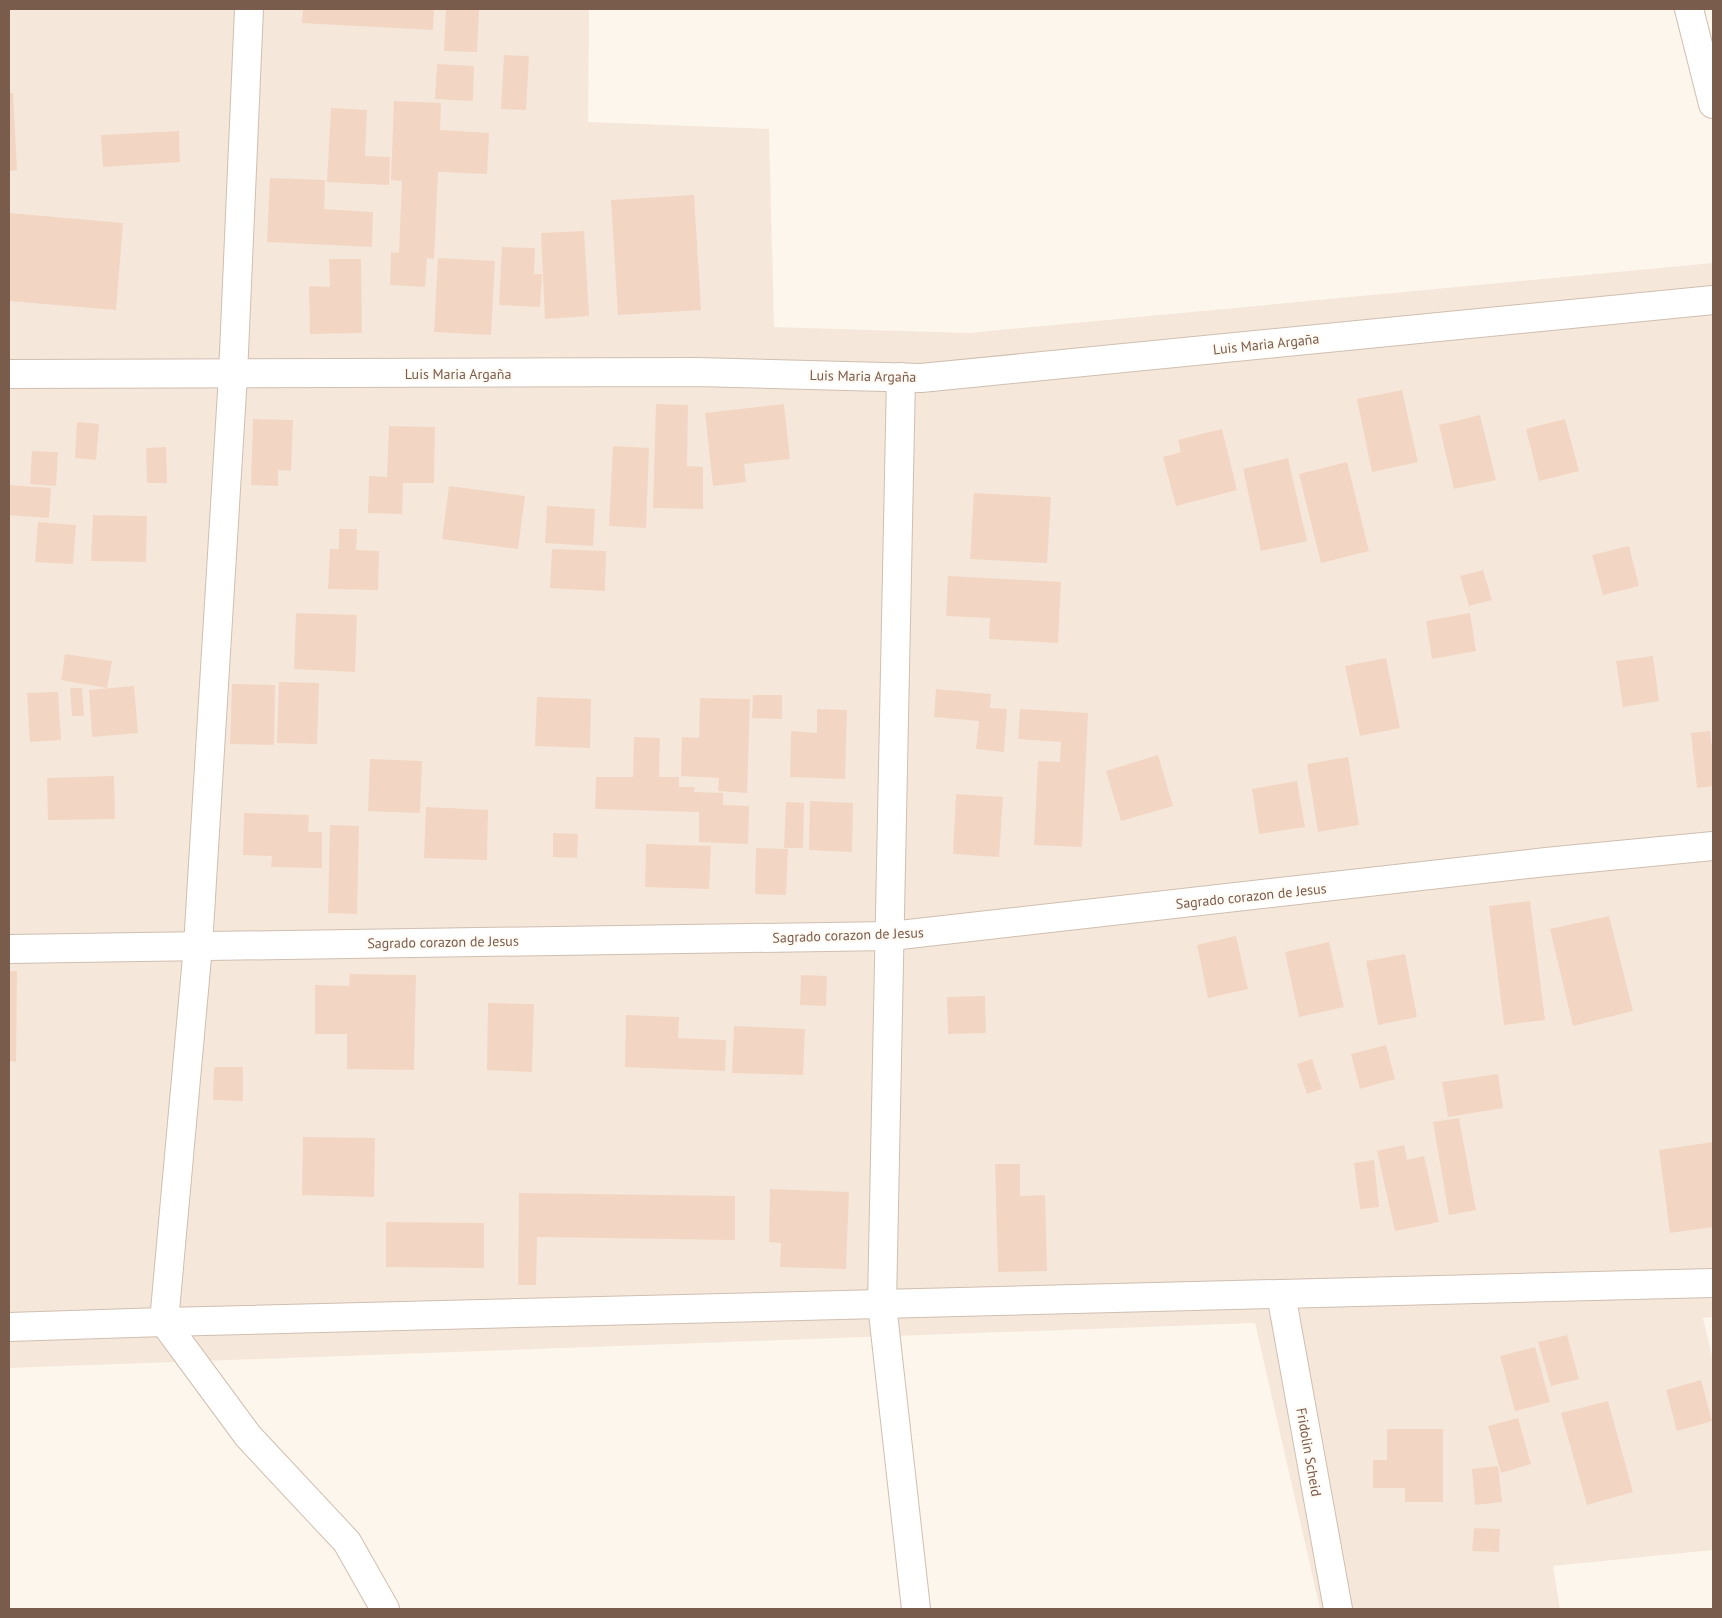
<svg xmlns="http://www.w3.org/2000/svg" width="1722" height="1618" font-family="'PT Sans',sans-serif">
<rect width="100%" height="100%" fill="#fdf6ec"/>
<path fill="#f5e8da" d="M 9,9 L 589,9 L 588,122 L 769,129 L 774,327 L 968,333 L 1713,263 L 1713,1317 L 1703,1318 L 1713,1360 L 1713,1550 L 1553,1566 L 1560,1609 L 1320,1609 L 1255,1323 L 9,1368 Z"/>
<g fill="#f3d5c3">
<path d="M 303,9 L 434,9 L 433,30 L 302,23 Z"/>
<path d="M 446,9 L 479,9 L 477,52 L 444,51 Z"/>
<path d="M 504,55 L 529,56 L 526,110 L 501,109 Z"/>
<path d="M 437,64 L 474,66 L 473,101 L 435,99 Z"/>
<path d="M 9,93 L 13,93 L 17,170 L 9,171 Z"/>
<path d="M 394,101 L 441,103 L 440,130 L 489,133 L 487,174 L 438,172 L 434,259 L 427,258 L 425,287 L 390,285 L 391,252 L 399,253 L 402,181 L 391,180 Z"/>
<path d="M 331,108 L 367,110 L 365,156 L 390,157 L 389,185 L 327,182 Z"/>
<path d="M 179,131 L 180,162 L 103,167 L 101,135 Z"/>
<path d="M 270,178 L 325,180 L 324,209 L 373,212 L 372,247 L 267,242 Z"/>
<path d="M 694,195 L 701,310 L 618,315 L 611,200 Z"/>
<path d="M 9,213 L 123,223 L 116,310 L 9,301 Z"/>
<path d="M 584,231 L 589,316 L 545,319 L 541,233 Z"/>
<path d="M 502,247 L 535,248 L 534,274 L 542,274 L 540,307 L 499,305 Z"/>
<path d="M 438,258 L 495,261 L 491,335 L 434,332 Z"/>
<path d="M 329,259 L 361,259 L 362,333 L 310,334 L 309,286 L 330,287 Z"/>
<path d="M 1402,390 L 1418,462 L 1372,472 L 1357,399 Z"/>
<path d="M 656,404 L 688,405 L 687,466 L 703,467 L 703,509 L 653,508 Z"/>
<path d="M 784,404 L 790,459 L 744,464 L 746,482 L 713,486 L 705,413 Z"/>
<path d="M 1480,415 L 1496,480 L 1454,489 L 1439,425 Z"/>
<path d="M 253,419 L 293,420 L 291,471 L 278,470 L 278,486 L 251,485 Z"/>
<path d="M 1565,419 L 1579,471 L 1539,481 L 1526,429 Z"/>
<path d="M 77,422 L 99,424 L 96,460 L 75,458 Z"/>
<path d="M 389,426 L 435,427 L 434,483 L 403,483 L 402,514 L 368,513 L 369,476 L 387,477 Z"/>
<path d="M 1222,429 L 1237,490 L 1176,506 L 1163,457 L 1181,452 L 1178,440 Z"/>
<path d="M 613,446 L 649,448 L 646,528 L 609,526 Z"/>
<path d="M 166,447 L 167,483 L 147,483 L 146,448 Z"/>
<path d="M 32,451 L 58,452 L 56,486 L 30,484 Z"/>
<path d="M 1288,458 L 1307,541 L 1261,551 L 1243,469 Z"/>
<path d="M 1347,462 L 1369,551 L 1321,563 L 1299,474 Z"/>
<path d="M 9,485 L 51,488 L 49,518 L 9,515 Z"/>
<path d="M 449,486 L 525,496 L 518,549 L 442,539 Z"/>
<path d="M 974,493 L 1051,497 L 1047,563 L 970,559 Z"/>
<path d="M 547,506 L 595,509 L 593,546 L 545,543 Z"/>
<path d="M 93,515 L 147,516 L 146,562 L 91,561 Z"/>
<path d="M 38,522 L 76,525 L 73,564 L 35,562 Z"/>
<path d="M 339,529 L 357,529 L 356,550 L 379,551 L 378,590 L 328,589 L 330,549 L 339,549 Z"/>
<path d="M 1629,546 L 1639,586 L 1603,595 L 1592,555 Z"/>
<path d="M 552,549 L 606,551 L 605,591 L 550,588 Z"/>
<path d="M 1483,570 L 1492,600 L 1469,606 L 1460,576 Z"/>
<path d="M 948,576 L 1061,582 L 1058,643 L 989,639 L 990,618 L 946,616 Z"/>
<path d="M 296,613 L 357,615 L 355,672 L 294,669 Z"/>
<path d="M 1470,613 L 1476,651 L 1432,659 L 1426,621 Z"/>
<path d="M 65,654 L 112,661 L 107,688 L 61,680 Z"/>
<path d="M 1653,656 L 1659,701 L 1623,707 L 1616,661 Z"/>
<path d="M 1386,658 L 1400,728 L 1360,736 L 1345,666 Z"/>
<path d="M 279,682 L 319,683 L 317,744 L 277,743 Z"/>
<path d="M 232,684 L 275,685 L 274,745 L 230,744 Z"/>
<path d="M 134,686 L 138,733 L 92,737 L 89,690 Z"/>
<path d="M 70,688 L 82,688 L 84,716 L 72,716 Z"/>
<path d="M 936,689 L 991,694 L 990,708 L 1007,709 L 1004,752 L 976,749 L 979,721 L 934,717 Z"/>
<path d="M 58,692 L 61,740 L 30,742 L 27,693 Z"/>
<path d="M 753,695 L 782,695 L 782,719 L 752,718 Z"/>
<path d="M 537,697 L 591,699 L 590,748 L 535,746 Z"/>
<path d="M 700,698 L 750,699 L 747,793 L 718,791 L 719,778 L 681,776 L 682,737 L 699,738 Z"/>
<path d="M 817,709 L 847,710 L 845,779 L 790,777 L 791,731 L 817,733 Z"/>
<path d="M 1020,709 L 1088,713 L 1082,847 L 1034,845 L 1038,761 L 1060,762 L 1061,742 L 1018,739 Z"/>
<path d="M 1710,731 L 1713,757 L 1713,786 L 1697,788 L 1691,733 Z"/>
<path d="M 634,737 L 660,738 L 659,777 L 679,777 L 679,787 L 695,787 L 694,792 L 723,793 L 723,805 L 749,806 L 748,844 L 699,842 L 699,812 L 595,809 L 596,777 L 633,777 Z"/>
<path d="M 1158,755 L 1173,806 L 1121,821 L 1106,771 Z"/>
<path d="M 1348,757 L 1359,825 L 1318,832 L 1307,764 Z"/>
<path d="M 370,759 L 422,761 L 420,813 L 368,811 Z"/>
<path d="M 114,776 L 115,819 L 48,820 L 47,778 Z"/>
<path d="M 1297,781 L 1305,827 L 1259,834 L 1252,789 Z"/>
<path d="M 956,794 L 1003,797 L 999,857 L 953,854 Z"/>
<path d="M 810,801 L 853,803 L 852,852 L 809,850 Z"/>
<path d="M 786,802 L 804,803 L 803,848 L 784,848 Z"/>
<path d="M 426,807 L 488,810 L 487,860 L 424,858 Z"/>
<path d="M 244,813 L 309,815 L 308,832 L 322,832 L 322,868 L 271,867 L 272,856 L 243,855 Z"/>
<path d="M 330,825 L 359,826 L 357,914 L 328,913 Z"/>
<path d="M 553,833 L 578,834 L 577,858 L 553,857 Z"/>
<path d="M 646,844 L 711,846 L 709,889 L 645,887 Z"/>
<path d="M 756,848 L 788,849 L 786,895 L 755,894 Z"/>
<path d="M 1530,901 L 1545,1020 L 1504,1025 L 1489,906 Z"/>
<path d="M 1609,916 L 1633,1011 L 1573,1026 L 1550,929 Z"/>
<path d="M 1236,936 L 1248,989 L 1208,998 L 1197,945 Z"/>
<path d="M 1329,942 L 1344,1007 L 1299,1017 L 1285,952 Z"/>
<path d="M 1405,954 L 1417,1017 L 1378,1025 L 1366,961 Z"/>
<path d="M 9,971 L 17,971 L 16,1062 L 9,1061 Z"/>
<path d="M 350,974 L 416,975 L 414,1070 L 347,1069 L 347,1034 L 315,1034 L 315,985 L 349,986 Z"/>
<path d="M 801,975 L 827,976 L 826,1006 L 800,1005 Z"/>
<path d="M 985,996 L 986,1033 L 948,1034 L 947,997 Z"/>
<path d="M 488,1003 L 534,1004 L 532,1072 L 487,1070 Z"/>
<path d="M 626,1015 L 679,1017 L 678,1038 L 726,1040 L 725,1071 L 625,1067 Z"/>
<path d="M 734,1026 L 805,1029 L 803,1075 L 732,1073 Z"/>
<path d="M 1386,1045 L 1395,1079 L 1360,1089 L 1351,1054 Z"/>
<path d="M 1312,1059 L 1322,1089 L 1307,1094 L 1297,1064 Z"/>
<path d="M 214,1067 L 243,1067 L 243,1101 L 213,1100 Z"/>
<path d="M 1498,1074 L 1503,1108 L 1448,1117 L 1442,1082 Z"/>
<path d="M 1459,1118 L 1476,1210 L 1449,1215 L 1433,1122 Z"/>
<path d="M 303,1137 L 375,1138 L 374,1197 L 302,1195 Z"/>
<path d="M 1713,1142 L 1713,1227 L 1670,1233 L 1659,1150 Z"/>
<path d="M 1404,1145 L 1407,1160 L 1424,1156 L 1439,1222 L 1395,1231 L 1377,1151 Z"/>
<path d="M 1374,1160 L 1379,1207 L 1360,1209 L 1354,1163 Z"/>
<path d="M 995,1164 L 1020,1164 L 1020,1196 L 1045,1195 L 1047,1271 L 998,1272 Z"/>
<path d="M 770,1189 L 849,1192 L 846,1269 L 780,1267 L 781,1243 L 769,1242 Z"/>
<path d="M 519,1193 L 735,1196 L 735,1240 L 537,1237 L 536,1285 L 518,1285 Z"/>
<path d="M 386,1222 L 484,1223 L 484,1268 L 386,1267 Z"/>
<path d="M 1567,1335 L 1579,1379 L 1551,1386 L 1538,1342 Z"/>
<path d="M 1535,1347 L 1550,1402 L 1515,1411 L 1500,1356 Z"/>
<path d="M 1701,1380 L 1712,1421 L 1677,1431 L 1666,1390 Z"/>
<path d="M 1608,1401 L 1633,1492 L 1587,1505 L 1561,1413 Z"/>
<path d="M 1518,1418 L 1531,1464 L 1501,1473 L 1488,1426 Z"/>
<path d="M 1387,1429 L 1443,1429 L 1443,1502 L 1405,1502 L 1405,1488 L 1373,1488 L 1373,1460 L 1387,1460 Z"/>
<path d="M 1498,1466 L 1502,1502 L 1475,1505 L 1472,1469 Z"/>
<path d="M 1474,1528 L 1500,1529 L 1499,1552 L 1472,1551 Z"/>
</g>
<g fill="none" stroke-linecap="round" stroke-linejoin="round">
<g stroke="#d1beb0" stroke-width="30">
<g id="street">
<path d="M 249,9 L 233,375 L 198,946 L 164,1322 L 248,1436 L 347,1542 L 385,1609"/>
<path d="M 1689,9 L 1713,104"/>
<path d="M 9,374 L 696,372 L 921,378 L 1713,300"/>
<path d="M 901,377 L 882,1304 L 916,1609"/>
<path d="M 9,949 L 891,936 L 1546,862 L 1713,846"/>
<path d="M 1281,1294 L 1338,1609"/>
<path d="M 9,1327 L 164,1322 L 1713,1283"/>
</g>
</g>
<use href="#street" stroke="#fff" stroke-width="28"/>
</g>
<g text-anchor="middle" stroke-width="4" stroke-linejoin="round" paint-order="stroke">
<g font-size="14" fill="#7a5c4d" stroke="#fffaf3">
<text transform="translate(1266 344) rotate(-6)" y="5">Luis Maria Argaña</text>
<text x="458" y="379">Luis Maria Argaña</text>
<text transform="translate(863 376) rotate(1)" y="5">Luis Maria Argaña</text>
<text transform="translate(1251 896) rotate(-6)" y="5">Sagrado corazon de Jesus</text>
<text transform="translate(848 935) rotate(-2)" y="5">Sagrado corazon de Jesus</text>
<text transform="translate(443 942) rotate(-1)" y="5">Sagrado corazon de Jesus</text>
<text transform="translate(1309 1452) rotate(80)" y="5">Fridolin Scheid</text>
</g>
</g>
<rect width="1722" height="1618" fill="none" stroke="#7a5c4d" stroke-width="20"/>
</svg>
